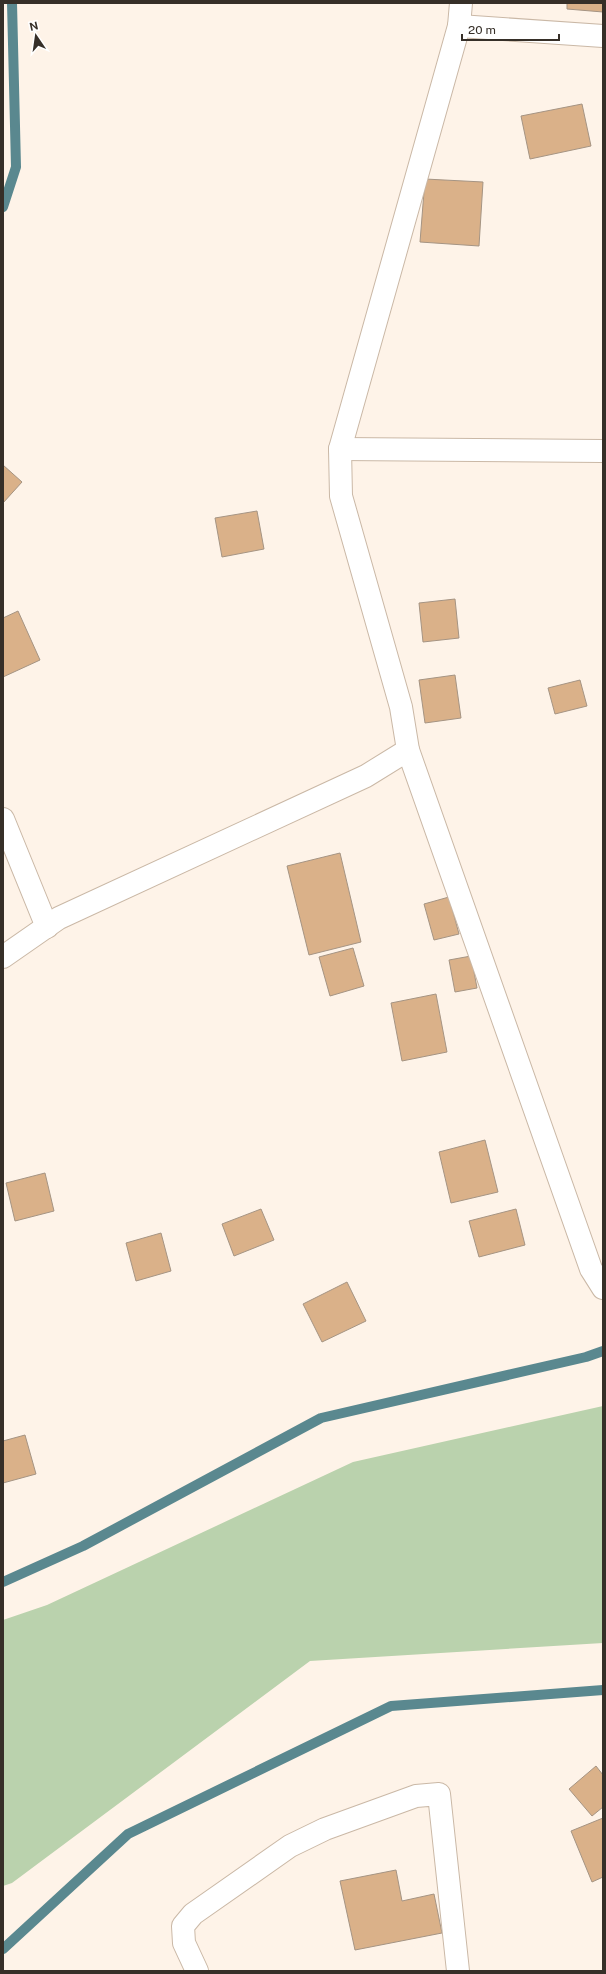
<svg xmlns="http://www.w3.org/2000/svg" width="606" height="1974" font-family="'Public Sans',sans-serif">
<rect width="100%" height="100%" fill="#fef3e8"/>
<path fill="#bad2ad" d="M 603,1406 L 603,1643 L 310,1661 L 12,1883 L 3,1886 L 3,1620 L 47,1605 L 353,1462 Z"/>
<g fill="none" stroke-linecap="round" stroke-linejoin="round">
<g stroke="#5a888f" stroke-width="10">
<path d="M 3,207 L 16,167 L 12,3"/>
<path d="M 3,1582 L 83,1546 L 321,1418 L 586,1357 L 603,1351"/>
<path d="M 3,1949 L 128,1834 L 391,1706 L 603,1690"/>
</g>
</g>
<g fill="#dab189" stroke="#a59483">
<path d="M 567,3 L 603,3 L 603,12 L 567,9 Z"/>
<path d="M 582,104 L 591,146 L 530,159 L 521,116 Z"/>
<path d="M 425,179 L 483,182 L 479,246 L 420,242 Z"/>
<path d="M 3,465 L 22,482 L 3,503 Z"/>
<path d="M 257,511 L 264,549 L 222,557 L 215,518 Z"/>
<path d="M 455,599 L 459,638 L 423,642 L 419,603 Z"/>
<path d="M 18,611 L 40,660 L 3,677 L 3,618 Z"/>
<path d="M 455,675 L 461,718 L 425,723 L 419,680 Z"/>
<path d="M 580,680 L 587,706 L 555,714 L 548,688 Z"/>
<path d="M 340,853 L 361,942 L 309,955 L 287,866 Z"/>
<path d="M 449,897 L 459,934 L 434,940 L 424,904 Z"/>
<path d="M 353,948 L 364,986 L 330,996 L 319,957 Z"/>
<path d="M 471,956 L 477,988 L 455,992 L 449,960 Z"/>
<path d="M 436,994 L 447,1052 L 402,1061 L 391,1003 Z"/>
<path d="M 485,1140 L 498,1192 L 451,1203 L 439,1152 Z"/>
<path d="M 45,1173 L 54,1211 L 15,1221 L 6,1183 Z"/>
<path d="M 261,1209 L 274,1240 L 234,1256 L 222,1224 Z"/>
<path d="M 516,1209 L 525,1245 L 479,1257 L 469,1221 Z"/>
<path d="M 161,1233 L 171,1271 L 136,1281 L 126,1243 Z"/>
<path d="M 347,1282 L 366,1321 L 322,1342 L 303,1304 Z"/>
<path d="M 25,1435 L 36,1474 L 3,1483 L 3,1441 Z"/>
<path d="M 596,1766 L 603,1775 L 603,1807 L 592,1816 L 569,1789 Z"/>
<path d="M 603,1818 L 603,1877 L 592,1882 L 571,1831 Z"/>
<path d="M 396,1870 L 402,1901 L 434,1894 L 442,1933 L 355,1950 L 340,1881 Z"/>
</g>
<g fill="none" stroke-linecap="round" stroke-linejoin="round">
<g stroke="#cab8a6" stroke-width="24">
<g id="minor">
<path d="M 461,3 L 459,26 L 340,449 L 341,496 L 401,707 L 408,750 L 591,1269 L 603,1288"/>
<path d="M 459,26 L 603,36"/>
<path d="M 340,449 L 603,451"/>
<path d="M 3,819 L 47,927"/>
<path d="M 3,957 L 59,918 L 366,776 L 408,750"/>
<path d="M 197,1971 L 184,1943 L 183,1926 L 193,1914 L 290,1846 L 325,1829 L 416,1796 L 439,1794 L 458,1971"/>
</g>
</g>
<use href="#minor" stroke="#fff" stroke-width="22"/>
</g>
<rect width="606" height="1974" fill="none" stroke="#362f28" stroke-width="8"/>
<g transform="translate(36 36) rotate(347)" stroke="#ffffff" stroke-width="3" paint-order="stroke">
<path d="M0-3L7 15L0 10L-7 15Z" fill="#362f28"/>
<text y="-6" font-size="11" font-weight="bold" text-anchor="middle" fill="#362f28">N</text>
</g>
<path d="M462 34v6h97v-6" fill="none" stroke="#362f28" stroke-width="2"/>
<text x="468" y="34" font-size="12" fill="#362f28" stroke="#ffffff" stroke-width="3" paint-order="stroke">20 m</text>
</svg>
